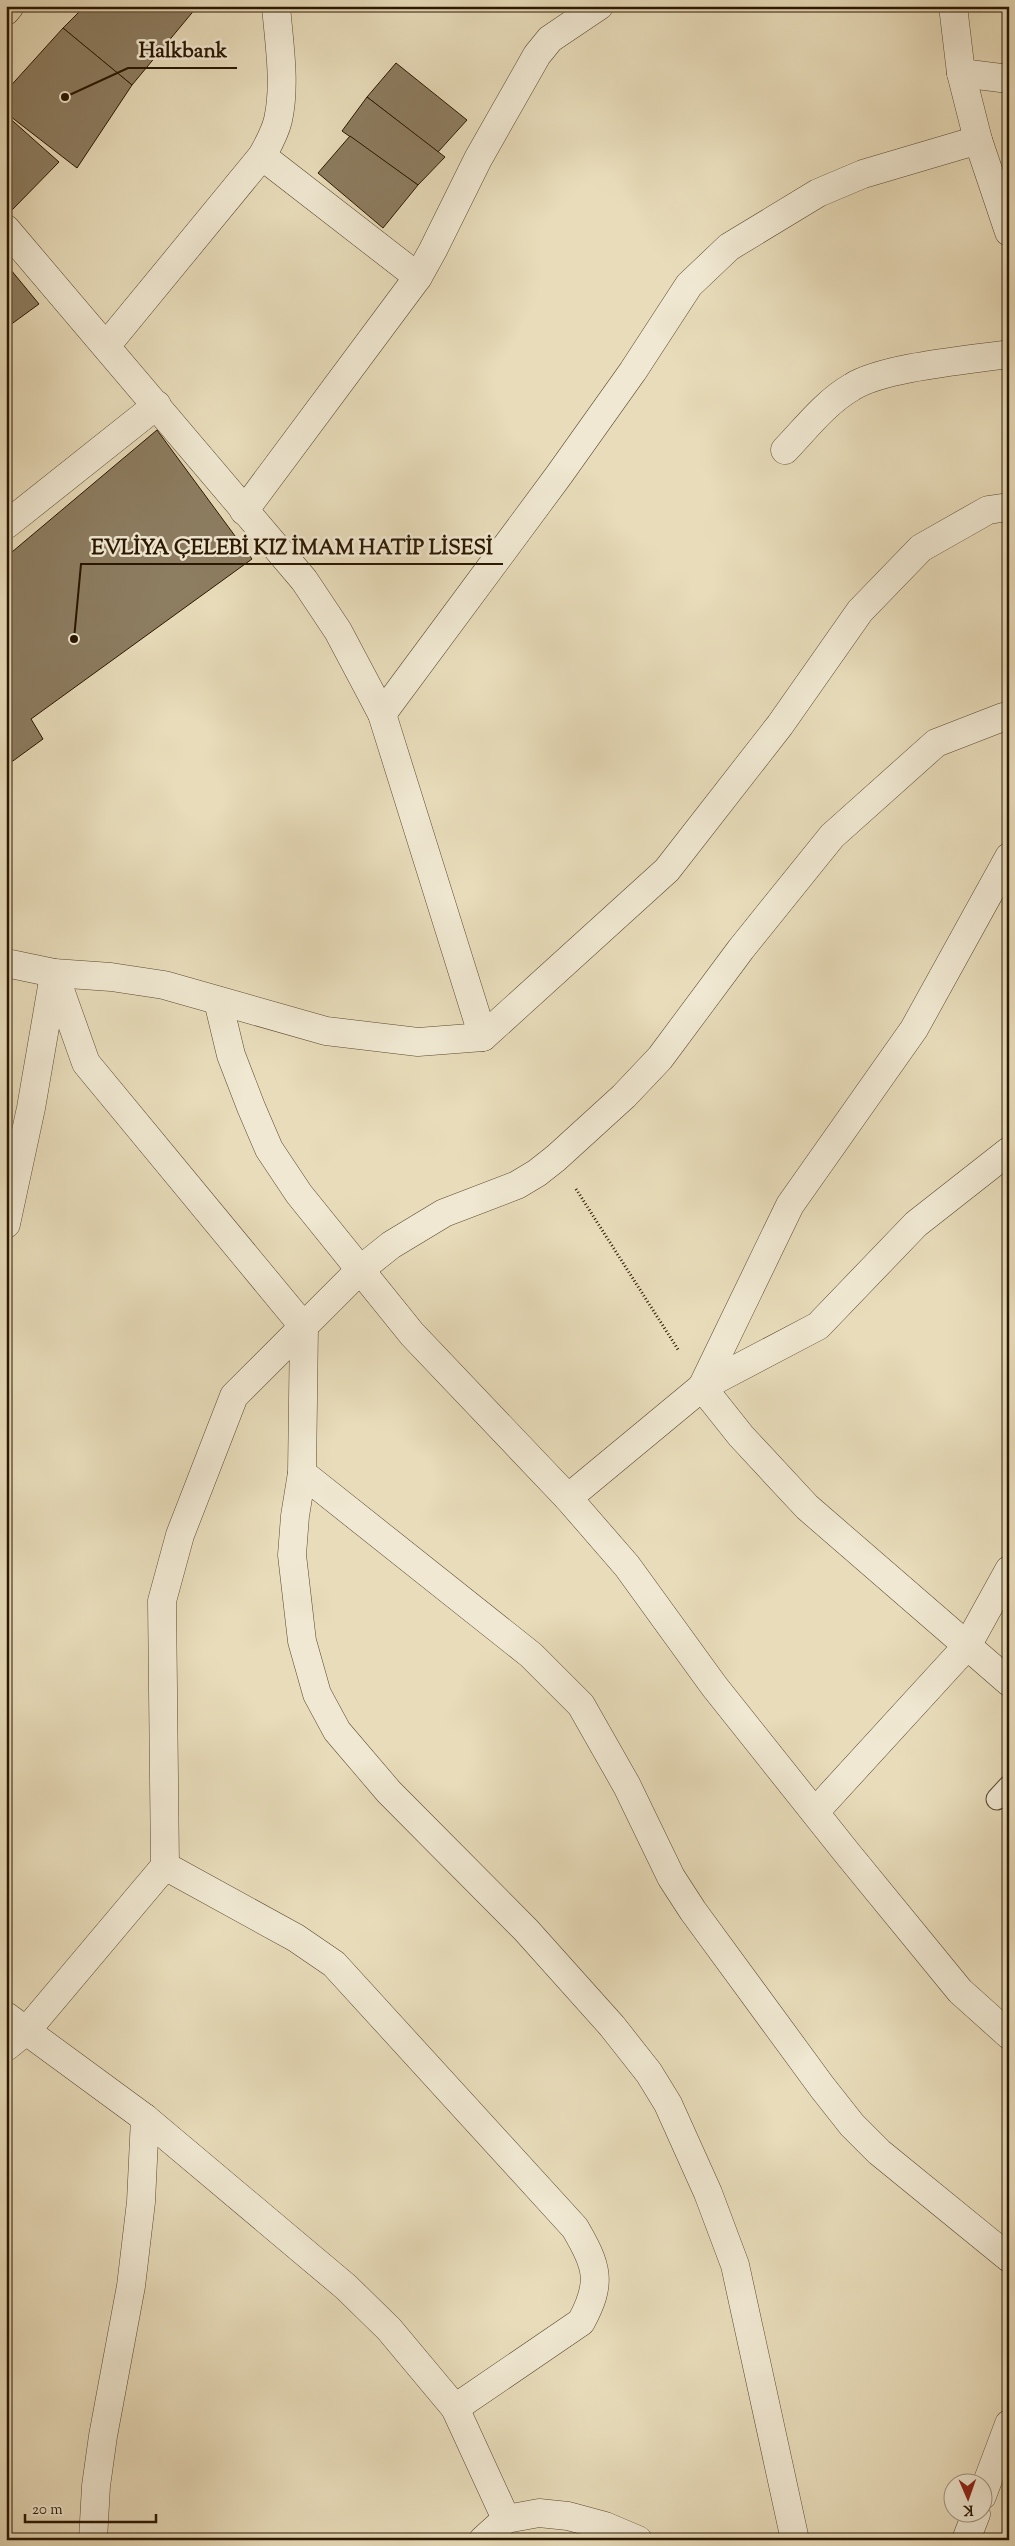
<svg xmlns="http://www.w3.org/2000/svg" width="1015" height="2546" font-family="'Sorts Mill Goudy',serif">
<rect width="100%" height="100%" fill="#e8dcba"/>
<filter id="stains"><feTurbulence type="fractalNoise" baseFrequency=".004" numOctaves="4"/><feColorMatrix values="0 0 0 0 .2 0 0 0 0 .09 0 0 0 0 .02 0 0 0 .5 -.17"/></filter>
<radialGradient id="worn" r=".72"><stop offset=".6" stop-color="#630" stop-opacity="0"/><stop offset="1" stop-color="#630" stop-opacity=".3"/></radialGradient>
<g fill="#8d7d61" stroke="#2a1700">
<path d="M 85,6 L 195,6 L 196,8 L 132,85 L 63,28 Z"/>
<path d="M 63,28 L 132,85 L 77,168 L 6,113 L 6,91 Z"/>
<path d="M 396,63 L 467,120 L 438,152 L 367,97 Z"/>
<path d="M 367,97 L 445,157 L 418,185 L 342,131 Z"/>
<path d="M 6,115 L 59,162 L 11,211 L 6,205 Z"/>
<path d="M 350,136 L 418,185 L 383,228 L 318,173 Z"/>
<path d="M 6,264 L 39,304 L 6,328 Z"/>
<path d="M 157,430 L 252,559 L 31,719 L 43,739 L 6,766 L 6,557 Z"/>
</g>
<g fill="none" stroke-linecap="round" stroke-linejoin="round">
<g stroke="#5a482e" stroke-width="23">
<path id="service" d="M 997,1799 L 1009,1786"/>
</g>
<g stroke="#5a482e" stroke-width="29">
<g id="minor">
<path d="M 276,6 C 279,43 286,84 278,120 C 275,133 268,145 262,156 L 418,277"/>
<path d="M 953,6 L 961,73 L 978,140 L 1009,232"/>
<path d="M 961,73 L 1009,79"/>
<path d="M 6,229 L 304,580 L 338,631 L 382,714 L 483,1037"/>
<path d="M 106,346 L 262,156"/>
<path d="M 785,450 C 806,428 826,402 852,387 C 884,367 969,360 1009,354"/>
<path d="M 244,511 L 418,277 L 433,250 L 478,159 L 537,55 L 550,39 L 599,6"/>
<path d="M 6,525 L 157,405"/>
<path d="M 382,714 L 559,475 L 633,371 L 689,285 L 729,247 L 818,193 L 863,174 L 978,140"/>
<path d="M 6,963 L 54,973 L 111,977 L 164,985 L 326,1031 L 418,1042 L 483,1037 L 667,870 L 780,725 L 860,611 L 921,548 L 988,510 L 1009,507"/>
<path d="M 54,973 L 86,1063 L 304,1327 L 302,1473 L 295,1516 L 292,1555 L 302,1641 L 317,1694 L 337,1731 L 389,1792 L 526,1930 L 612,2026 L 649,2073 L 668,2104 L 708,2193 L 735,2265 L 795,2540"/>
<path d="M 218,1001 L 231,1055 L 251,1107 L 269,1149 L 299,1194 L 412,1334 L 568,1498 L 627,1566 L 714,1686 L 847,1853 L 960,1991 L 1009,2035"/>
<path d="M 6,1224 L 31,1108 L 54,975"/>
<path d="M 702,1387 L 790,1205 L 914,1029 L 1009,857"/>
<path d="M 702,1387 L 741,1436 L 807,1507 L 1009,1682"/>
<path d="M 302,1473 L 531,1655 L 581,1705 L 627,1786 L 671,1877 L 693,1911 L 822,2087 L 852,2125 L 879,2152 L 1009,2258"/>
<path d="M 568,1498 L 702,1387 L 818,1326 L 916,1224 L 1009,1151"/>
<path d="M 815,1812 L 967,1646 L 1009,1570"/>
<path d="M 165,1866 L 162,1601 L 180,1535 L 234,1396 L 361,1269 L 391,1245 L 444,1213 L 517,1185 L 537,1173 L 556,1158 L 624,1096 L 660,1058 L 741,949 L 832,836 L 936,743 L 1003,717 L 1009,719"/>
<path d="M 6,2016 L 145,2118 L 346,2287 L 389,2329 L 455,2408 L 506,2519"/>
<path d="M 6,2047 L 27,2030 L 165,1866 L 296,1938 L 334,1964 L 575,2228 C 597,2266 603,2282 581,2322 L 455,2408"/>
<path d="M 982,2496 L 1009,2424"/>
<path d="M 93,2540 L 96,2486 L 103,2436 L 131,2286 L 141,2202 L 145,2118"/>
<path d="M 483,2540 L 506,2519 L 539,2513 L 568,2516 L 605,2526 L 638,2540"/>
<path d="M 966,2540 L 976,2514"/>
</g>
</g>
<g stroke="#2a1700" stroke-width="29">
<path id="primary" d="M 6,11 L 10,6"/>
</g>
<path stroke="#2a1700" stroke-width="3" stroke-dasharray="1 2.5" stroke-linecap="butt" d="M 576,1189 L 679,1351"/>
<use href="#service" stroke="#f0e8d2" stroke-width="21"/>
<use href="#minor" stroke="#f0e8d2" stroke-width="28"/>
<use href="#primary" stroke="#e8dcba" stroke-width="28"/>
</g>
<path fill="none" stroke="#2a1700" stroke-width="2" d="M65 97L128 68H237M74 639L81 564H503"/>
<g fill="#2a1700" stroke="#f0e8d2" stroke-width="2">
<circle cx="65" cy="97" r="5"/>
<circle cx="74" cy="639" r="5"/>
</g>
<g font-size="21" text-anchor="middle" font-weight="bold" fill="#2a1700" stroke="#f0e8d2" stroke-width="5" stroke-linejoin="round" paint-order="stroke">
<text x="183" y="57">Halkbank</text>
<text x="292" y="554">EVLİYA ÇELEBİ KIZ İMAM HATİP LİSESİ</text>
</g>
<rect width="1015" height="2546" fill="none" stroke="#e8dcba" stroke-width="25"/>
<rect x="8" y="8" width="1000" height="2531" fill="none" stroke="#2a1700" stroke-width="2.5"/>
<rect x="12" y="12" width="990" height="2521" fill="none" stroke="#2a1700"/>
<g transform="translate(968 2498) rotate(178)"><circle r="24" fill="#f0e8d2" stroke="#a1947e"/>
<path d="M0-4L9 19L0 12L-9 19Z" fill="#8f2418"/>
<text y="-8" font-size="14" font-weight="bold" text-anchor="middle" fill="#2a1700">K</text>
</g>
<path d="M25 2514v8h131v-8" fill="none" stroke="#2a1700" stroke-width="2.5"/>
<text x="32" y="2514" font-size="15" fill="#2a1700" stroke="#f0e8d2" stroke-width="4" paint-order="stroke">20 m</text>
<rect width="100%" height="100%" filter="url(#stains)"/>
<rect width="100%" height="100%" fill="url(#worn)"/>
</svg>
